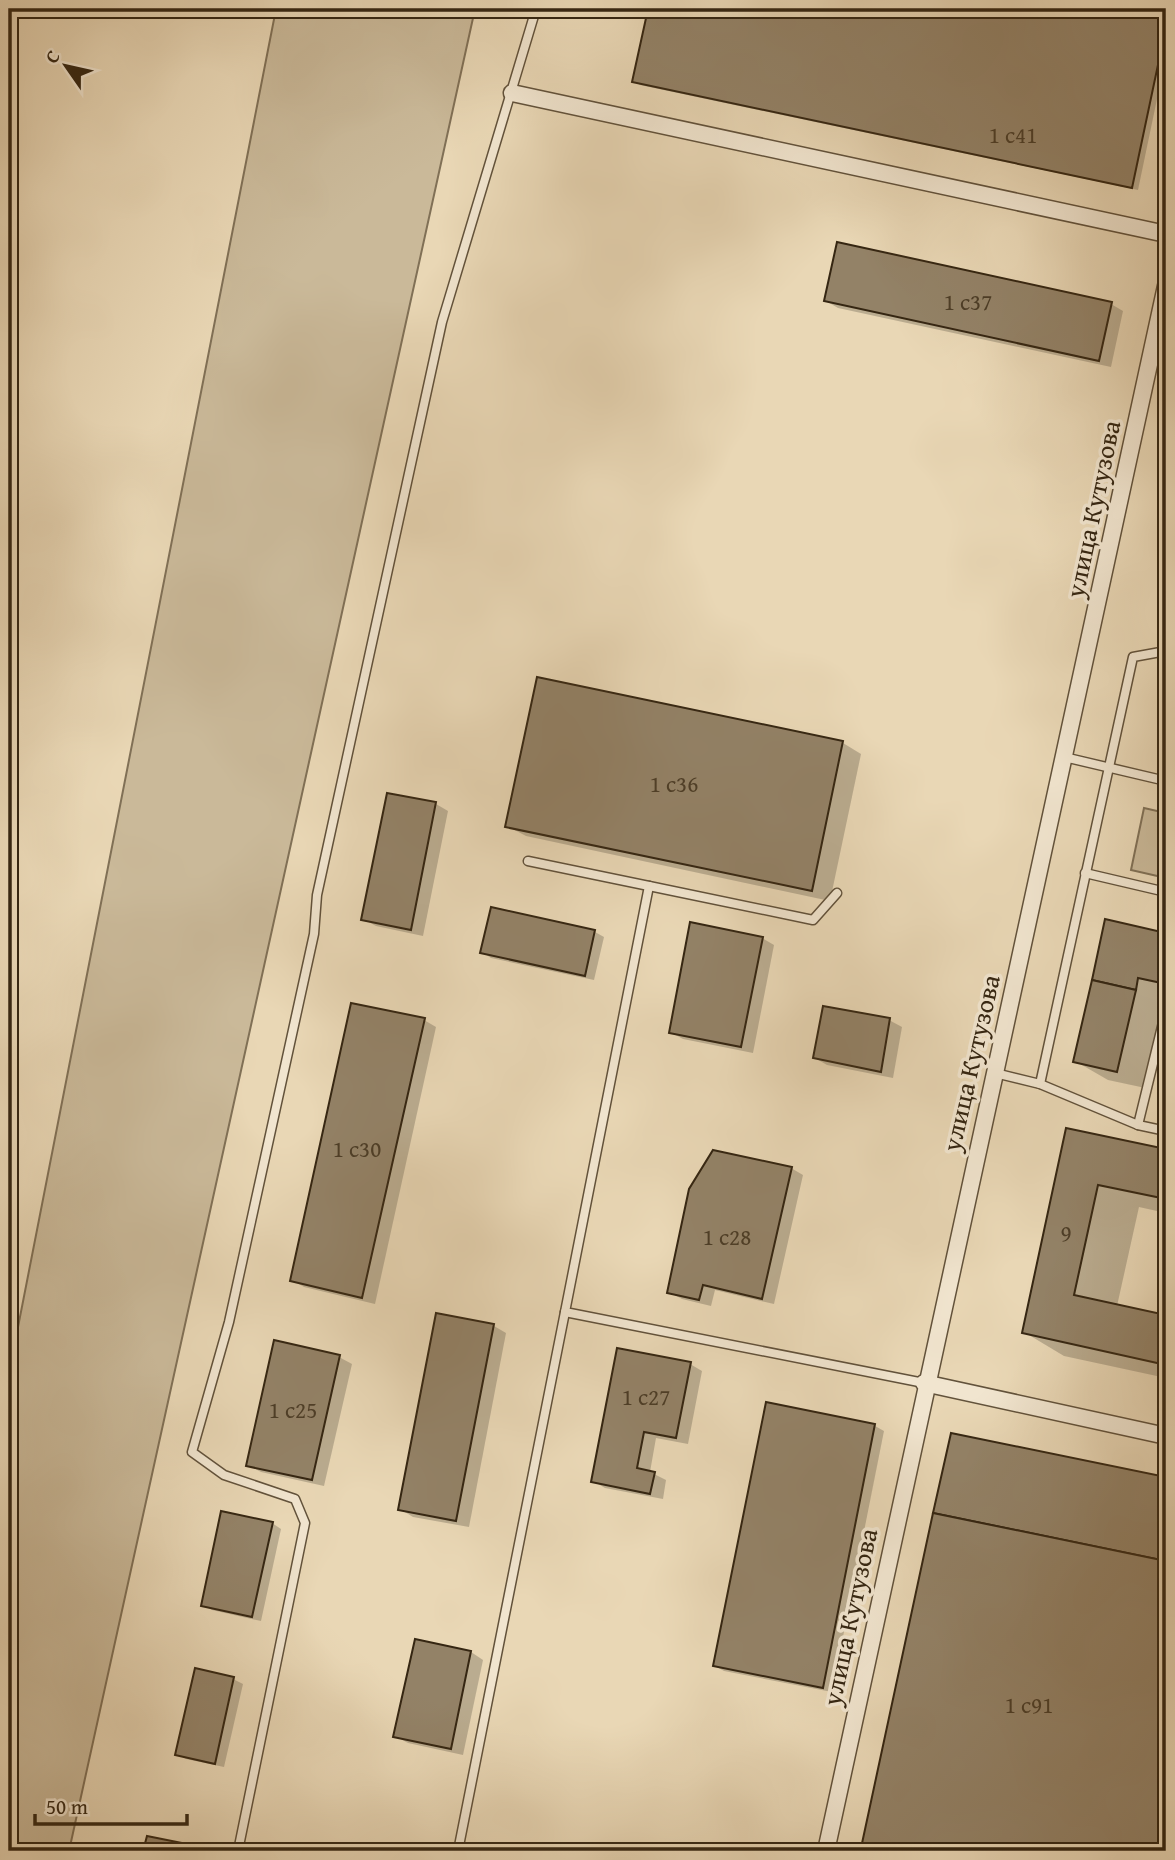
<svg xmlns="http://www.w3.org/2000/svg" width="1175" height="1860" font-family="'Gentium Book Plus',serif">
<rect width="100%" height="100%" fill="#e9d7b5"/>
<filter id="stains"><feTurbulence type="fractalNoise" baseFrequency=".00286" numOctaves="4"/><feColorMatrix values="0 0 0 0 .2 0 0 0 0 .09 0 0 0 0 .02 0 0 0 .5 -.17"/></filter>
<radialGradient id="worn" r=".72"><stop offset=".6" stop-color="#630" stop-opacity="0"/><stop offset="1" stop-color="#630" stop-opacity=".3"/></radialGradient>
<g fill="#cab999" stroke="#807056" stroke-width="2">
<path d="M 276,9 L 475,9 L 69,1851 L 9,1851 L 9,1373 Z"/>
<path d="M 1144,808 L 1166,813 L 1166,878 L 1131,870 Z"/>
</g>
<g fill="#0003">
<path d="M 649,9 L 1166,9 L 1166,56 L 1138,190 L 640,85 L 634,81 Z"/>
<path d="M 826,301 L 1111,304 L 1123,311 L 1111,367 L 838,308 Z"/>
<path d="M 538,679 L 843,743 L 861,754 L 830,901 L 526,836 L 507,826 Z"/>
<path d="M 389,795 L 436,804 L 448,811 L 423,936 L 376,926 L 363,919 Z"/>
<path d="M 492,909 L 595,932 L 604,937 L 594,980 L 491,958 L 482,952 Z"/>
<path d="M 1107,921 L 1166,935 L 1166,1015 L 1150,1089 L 1108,1080 L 1075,1061 Z"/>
<path d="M 762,938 L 774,945 L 753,1053 L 683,1039 L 670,1032 Z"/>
<path d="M 424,1020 L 436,1027 L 375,1304 L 304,1287 L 292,1280 Z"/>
<path d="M 889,1020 L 902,1027 L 893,1078 L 827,1065 L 815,1058 Z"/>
<path d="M 1068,1130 L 1166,1151 L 1166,1213 L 1139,1207 L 1117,1306 L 1166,1317 L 1166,1378 L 1064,1356 L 1024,1332 Z"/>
<path d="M 791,1168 L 803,1175 L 774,1304 L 715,1290 L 711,1306 L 682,1299 L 669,1292 Z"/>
<path d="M 494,1326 L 506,1333 L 469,1527 L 413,1517 L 400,1509 Z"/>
<path d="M 339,1357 L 352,1364 L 324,1486 L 261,1472 L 248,1465 Z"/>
<path d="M 690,1364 L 702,1371 L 688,1444 L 656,1438 L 650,1472 L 666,1480 L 663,1499 L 605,1488 L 593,1481 Z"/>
<path d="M 767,1404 L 875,1426 L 884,1431 L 832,1692 L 724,1671 L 715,1666 Z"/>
<path d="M 952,1435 L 1166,1478 L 1166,1851 L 870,1851 L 863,1847 Z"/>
<path d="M 272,1523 L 281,1529 L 261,1621 L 212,1610 L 203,1605 Z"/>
<path d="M 416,1641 L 471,1652 L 483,1660 L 463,1755 L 408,1743 L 395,1736 Z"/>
<path d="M 233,1679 L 243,1684 L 224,1767 L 186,1759 L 177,1754 Z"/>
</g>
<g fill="#938267" stroke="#352612" stroke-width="2">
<path d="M 648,9 L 1166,9 L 1166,27 L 1132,188 L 632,82 Z"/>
<path d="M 837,242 L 1112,302 L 1099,361 L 824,301 Z"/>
<path d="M 537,677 L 843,741 L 812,891 L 505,827 Z"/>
<path d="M 387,793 L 436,802 L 411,930 L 361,920 Z"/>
<path d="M 491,907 L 595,930 L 585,976 L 480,953 Z"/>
<path d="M 1105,919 L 1166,933 L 1166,984 L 1138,978 L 1136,990 L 1092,980 Z"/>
<path d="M 690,922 L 763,937 L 741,1047 L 669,1033 Z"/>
<path d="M 1092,980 L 1136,990 L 1117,1072 L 1073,1062 Z"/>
<path d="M 351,1003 L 425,1018 L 362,1298 L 290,1281 Z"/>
<path d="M 823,1006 L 890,1018 L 881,1072 L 813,1058 Z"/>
<path d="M 1066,1128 L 1166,1149 L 1166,1199 L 1098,1185 L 1074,1295 L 1166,1315 L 1166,1365 L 1022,1333 Z"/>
<path d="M 713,1150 L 792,1167 L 762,1299 L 703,1285 L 699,1300 L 667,1293 L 689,1189 Z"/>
<path d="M 436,1313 L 494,1324 L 456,1521 L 398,1510 Z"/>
<path d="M 274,1340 L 340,1355 L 312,1480 L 246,1466 Z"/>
<path d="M 617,1348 L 691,1362 L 676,1438 L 644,1432 L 637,1468 L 655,1472 L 650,1494 L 591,1482 Z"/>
<path d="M 766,1402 L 875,1424 L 823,1688 L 713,1666 Z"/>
<path d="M 951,1433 L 1166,1477 L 1166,1561 L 933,1513 Z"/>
<path d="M 221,1511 L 273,1522 L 252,1617 L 201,1606 Z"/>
<path d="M 933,1513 L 1166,1561 L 1166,1851 L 875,1851 L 861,1848 Z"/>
<path d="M 415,1639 L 471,1651 L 451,1749 L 393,1737 Z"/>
<path d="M 195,1668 L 234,1677 L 215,1764 L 175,1755 Z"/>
<path d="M 147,1836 L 202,1847 L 201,1851 L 143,1851 Z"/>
</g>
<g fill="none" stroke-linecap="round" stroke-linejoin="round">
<g stroke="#62523b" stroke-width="11">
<g id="service">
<path d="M 1064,757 L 1166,781"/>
<path d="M 528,861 L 649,886 L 565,1312 L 924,1383"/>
<path d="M 1085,873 L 1166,892"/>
<path d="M 649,886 L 813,920 L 837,893"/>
<path d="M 995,1073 L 1040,1084 L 1138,1125 L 1166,1131"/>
<path d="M 1040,1084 L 1133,657 L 1166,651"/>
<path d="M 1138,1125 L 1166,1010"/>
<path d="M 238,1851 L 305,1523 L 295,1499 L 224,1475 L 192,1452 L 229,1322 L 314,934 L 317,895 L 442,322 L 536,9"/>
<path d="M 458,1851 L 565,1312"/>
</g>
</g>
<g stroke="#62523b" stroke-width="19">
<g id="minor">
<path d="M 512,93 L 1166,234"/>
<path d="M 924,1383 L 1166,1436"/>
<path d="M 826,1851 C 936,1329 1053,808 1166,286"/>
</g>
</g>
<use href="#service" stroke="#f1e5cf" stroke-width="8"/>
<use href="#minor" stroke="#f1e5cf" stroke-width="16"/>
</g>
<g text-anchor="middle" stroke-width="7" stroke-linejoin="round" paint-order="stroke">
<g font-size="23" fill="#4c3d27">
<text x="1013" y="143">1 с41</text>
<text x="968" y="310">1 с37</text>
<text x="674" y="792">1 с36</text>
<text x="357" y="1157">1 с30</text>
<text x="1066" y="1241">9</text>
<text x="727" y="1245">1 с28</text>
<text x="646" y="1405">1 с27</text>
<text x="293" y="1418">1 с25</text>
<text x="1029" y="1713">1 с91</text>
</g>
<g font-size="26" fill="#352612" stroke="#f1e5cf">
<text transform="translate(1093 509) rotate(-78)" y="9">улица Кутузова</text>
<text transform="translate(971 1063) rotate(-77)" y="9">улица Кутузова</text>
<text transform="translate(850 1617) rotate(-78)" y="9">улица Кутузова</text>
</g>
</g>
<rect width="1175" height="1860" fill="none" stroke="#e9d7b5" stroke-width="35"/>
<rect x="10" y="10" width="1154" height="1839" fill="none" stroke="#352612" stroke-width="3.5"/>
<rect x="18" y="18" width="1140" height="1825" fill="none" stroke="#352612" stroke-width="2"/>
<g transform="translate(66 66) rotate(304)" stroke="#f1e5cf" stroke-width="5" paint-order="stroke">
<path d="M0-5L12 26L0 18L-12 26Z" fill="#352612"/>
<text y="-10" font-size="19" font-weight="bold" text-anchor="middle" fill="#352612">С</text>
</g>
<path d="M35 1814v10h152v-10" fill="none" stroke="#352612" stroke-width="3.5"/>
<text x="46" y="1814" font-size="21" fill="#352612" stroke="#f1e5cf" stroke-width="5" paint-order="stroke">50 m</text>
<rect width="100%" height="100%" filter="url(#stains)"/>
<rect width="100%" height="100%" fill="url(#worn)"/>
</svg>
